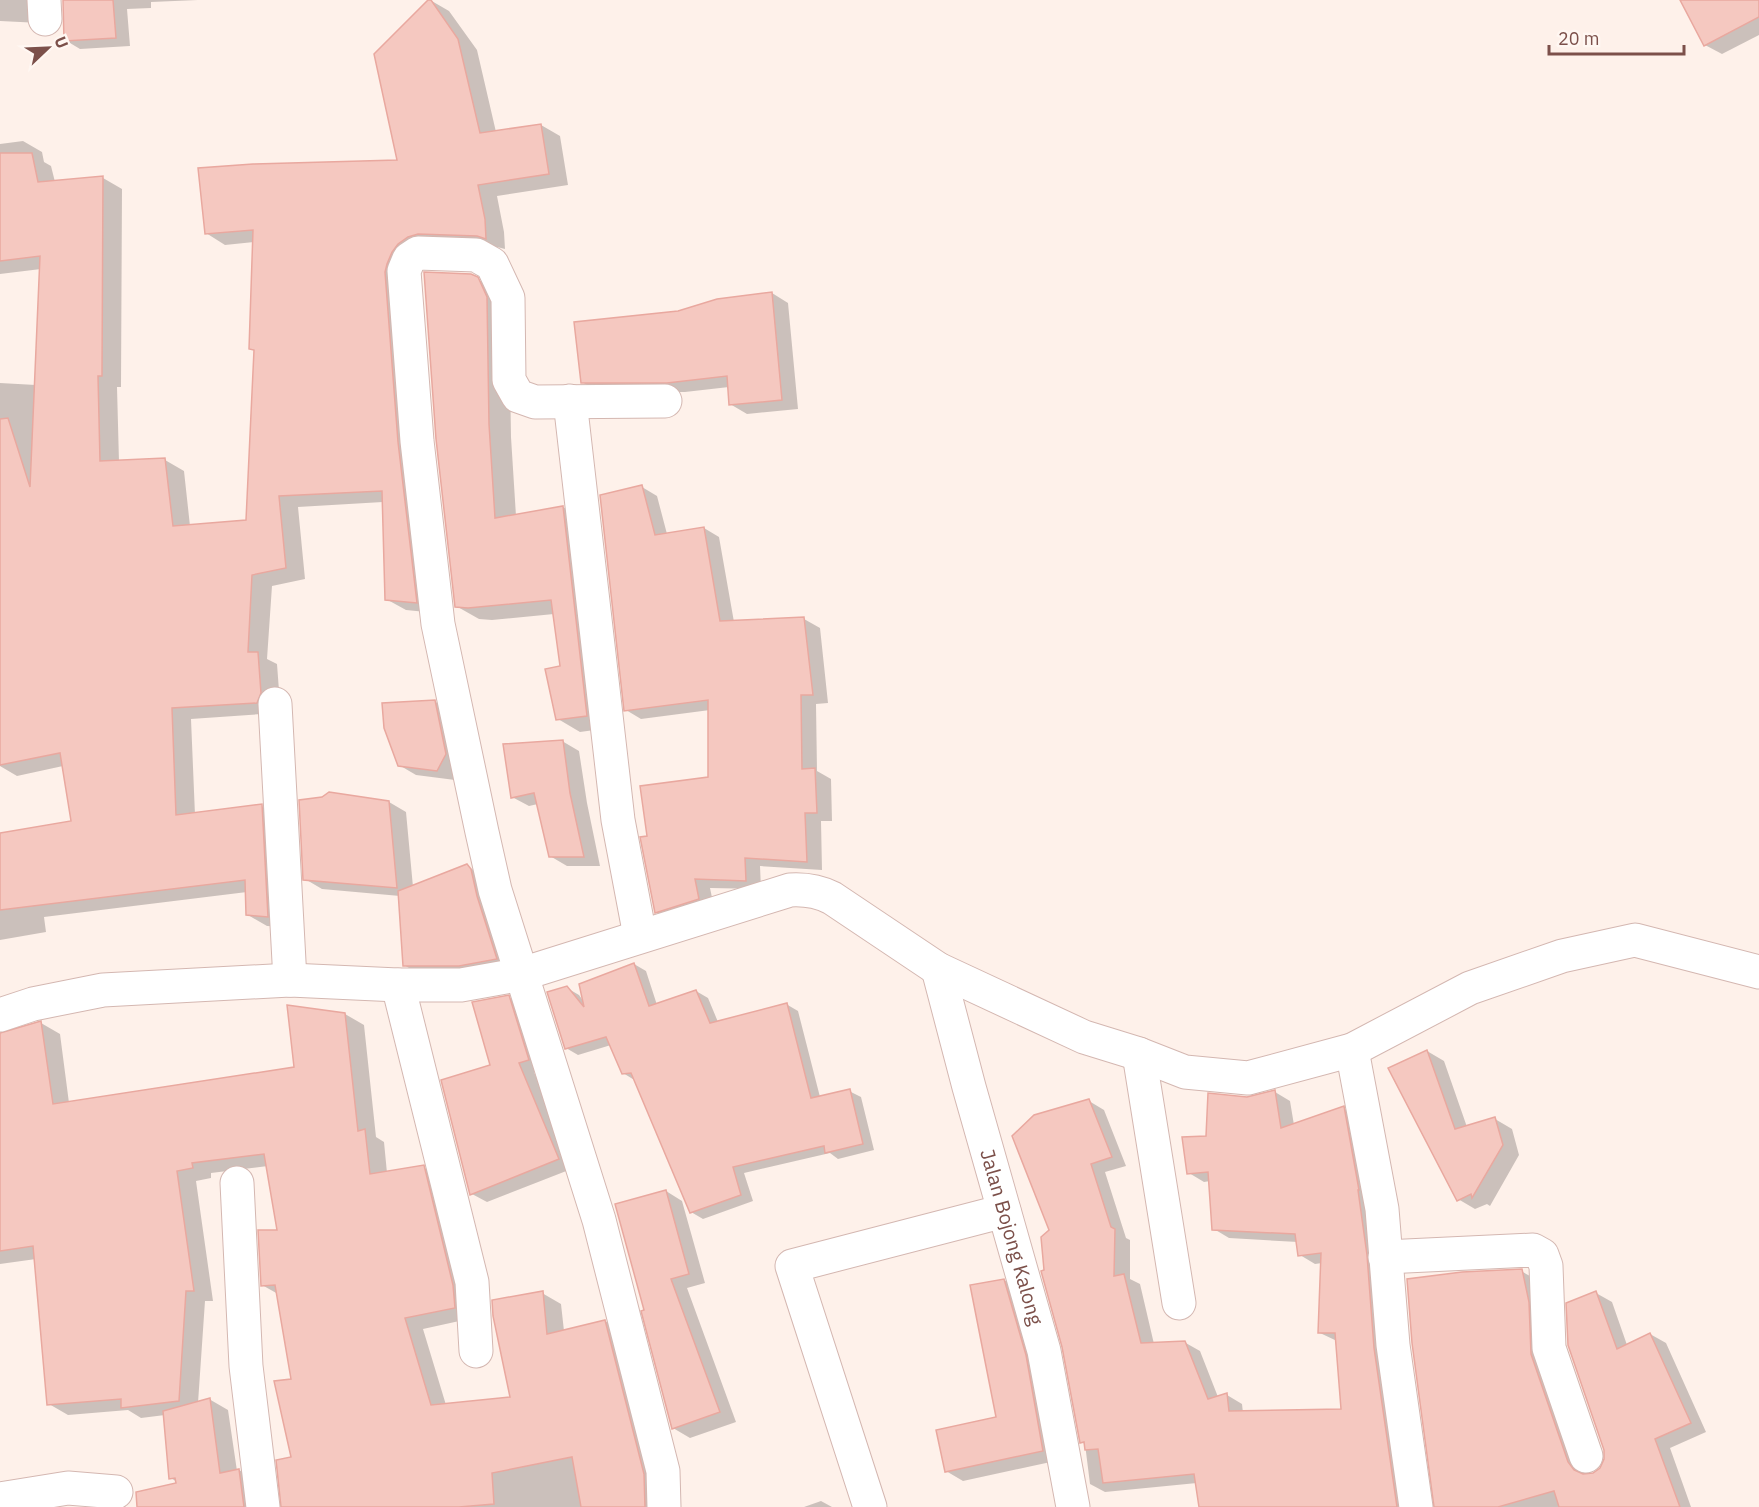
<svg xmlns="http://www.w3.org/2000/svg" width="1759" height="1507" font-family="'IBM Plex Sans',sans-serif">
<rect width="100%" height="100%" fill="#fef1ea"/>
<g fill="#0003">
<path d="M 0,0 L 42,0 L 40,23 L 0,21 Z"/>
<path d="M 64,0 L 198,0 L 151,2 L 151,8 L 127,9 L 130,46 L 80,49 L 65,40 Z"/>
<path d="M 430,0 L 449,11 L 477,50 L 496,132 L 541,125 L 560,136 L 568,185 L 497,196 L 504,232 L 505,249 L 497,247 L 438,245 L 418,255 L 436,613 L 406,610 L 386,599 L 383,502 L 298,507 L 305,579 L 272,586 L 267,659 L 277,664 L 280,704 L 276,713 L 191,719 L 195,815 L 261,806 L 281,817 L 287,927 L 267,926 L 248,915 L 247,892 L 44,917 L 46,932 L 0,940 L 0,834 L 72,822 L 63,766 L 17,776 L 0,766 L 0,383 L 36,385 L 41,269 L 0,274 L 0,144 L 23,141 L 42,152 L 44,162 L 51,166 L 55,182 L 103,178 L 122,189 L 121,387 L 117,387 L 119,462 L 165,460 L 184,471 L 190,526 L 248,521 L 256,352 L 250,348 L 254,242 L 225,245 L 206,233 L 399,161 Z"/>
<path d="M 1703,0 L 1756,0 L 1759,6 L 1759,35 L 1722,54 L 1705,45 Z"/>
<path d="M 470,275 L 500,292 L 509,311 L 511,437 L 516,516 L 563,507 L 585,520 L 609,728 L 580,732 L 558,719 L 562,667 L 554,614 L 492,620 L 479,619 L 456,606 Z"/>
<path d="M 772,293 L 788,303 L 798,409 L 747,414 L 730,404 L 729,387 L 685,392 L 599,392 L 582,382 L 678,313 Z"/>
<path d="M 642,487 L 657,496 L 667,534 L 704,528 L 719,537 L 734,622 L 804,619 L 820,628 L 828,703 L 816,704 L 817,771 L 831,779 L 832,821 L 821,821 L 822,870 L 760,866 L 761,889 L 710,888 L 714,907 L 672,921 L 656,912 L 649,837 L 710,778 L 710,710 L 641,719 L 626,710 Z"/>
<path d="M 434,701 L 451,711 L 455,780 L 416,775 L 399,765 Z"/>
<path d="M 562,741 L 579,751 L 587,803 L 600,866 L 567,866 L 550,856 L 538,804 L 529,806 L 512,797 Z"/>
<path d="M 389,802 L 406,812 L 413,887 L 467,866 L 492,881 L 521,973 L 429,980 L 404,965 L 400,896 L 322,889 L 305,879 Z"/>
<path d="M 634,964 L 646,971 L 657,1005 L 696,991 L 708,998 L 718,1022 L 786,1004 L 798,1011 L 820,1097 L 849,1091 L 861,1097 L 874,1150 L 838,1159 L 830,1153 L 744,1173 L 753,1201 L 703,1219 L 691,1212 L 636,1081 L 623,1073 L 611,1045 L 578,1055 L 566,1048 L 567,988 L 579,995 L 584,1002 Z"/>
<path d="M 508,997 L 524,1006 L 544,1069 L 534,1072 L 574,1168 L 487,1202 L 472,1194 L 492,1066 Z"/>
<path d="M 345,1014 L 364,1025 L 376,1137 L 384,1142 L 387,1173 L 423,1167 L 442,1178 L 473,1318 L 423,1329 L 446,1405 L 512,1398 L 542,1293 L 561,1304 L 564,1331 L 605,1321 L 624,1332 L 664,1507 L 283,1507 L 292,1458 L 293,1380 L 278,1294 L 262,1285 L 279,1231 L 268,1166 L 211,1173 L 211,1178 L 196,1181 L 213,1301 L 205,1301 L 198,1403 L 209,1399 L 228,1410 L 237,1471 L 239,1470 L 258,1481 L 261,1507 L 179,1507 L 177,1482 L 171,1478 L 165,1415 L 141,1418 L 128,1410 L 68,1415 L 49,1404 L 36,1259 L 0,1264 L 0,1035 L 41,1023 L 60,1034 L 69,1103 L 296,1068 Z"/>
<path d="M 1427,1051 L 1444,1061 L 1467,1127 L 1495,1119 L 1512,1129 L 1519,1155 L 1490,1206 L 1487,1204 L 1475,1209 L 1458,1199 Z"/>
<path d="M 1275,1092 L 1290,1101 L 1294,1125 L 1343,1108 L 1359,1117 L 1411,1507 L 1200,1507 L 1197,1483 L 1105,1492 L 1090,1484 L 1085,1444 L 1081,1442 L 1064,1347 L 1046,1272 L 1051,1230 L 1089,1101 L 1104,1110 L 1126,1166 L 1105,1172 L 1126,1238 L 1130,1240 L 1130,1279 L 1140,1284 L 1154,1344 L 1184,1342 L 1200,1351 L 1218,1397 L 1227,1395 L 1242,1404 L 1243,1413 L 1343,1411 L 1337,1341 L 1320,1333 L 1322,1263 L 1315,1264 L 1300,1255 L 1298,1242 L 1229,1238 L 1214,1229 L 1210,1181 L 1204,1182 L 1189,1173 L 1208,1138 L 1247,1098 Z"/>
<path d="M 666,1191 L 682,1201 L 705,1283 L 687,1288 L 736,1422 L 690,1438 L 673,1428 L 646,1311 Z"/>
<path d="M 1521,1271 L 1537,1280 L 1546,1364 L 1586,1476 L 1592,1475 L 1601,1470 L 1606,1461 L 1596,1293 L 1612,1302 L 1627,1345 L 1650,1334 L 1666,1343 L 1706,1432 L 1670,1448 L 1691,1507 L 1436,1507 Z"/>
<path d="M 1004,1280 L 1021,1290 L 1060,1460 L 963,1481 L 946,1471 L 997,1418 Z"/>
<path d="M 821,1501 L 832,1507 L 804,1507 Z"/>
</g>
<g fill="#f5c8c0" stroke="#e9a89f" stroke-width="1.5">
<path d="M 63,0 L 113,0 L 116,38 L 64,41 Z"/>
<path d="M 428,0 L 431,0 L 458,39 L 480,133 L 541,124 L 549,174 L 478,185 L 485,219 L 486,239 L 477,236 L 418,234 L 408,237 L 398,244 L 392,252 L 387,264 L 385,272 L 398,442 L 417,603 L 385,600 L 382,491 L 279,496 L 286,568 L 252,575 L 248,652 L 258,652 L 261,693 L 257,703 L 172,708 L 176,815 L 262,804 L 268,917 L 246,915 L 245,880 L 0,910 L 0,833 L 71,821 L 60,753 L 0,765 L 0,419 L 8,418 L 30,487 L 40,256 L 0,261 L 0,153 L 32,153 L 38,182 L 103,176 L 102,376 L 98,376 L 100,461 L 165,458 L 173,526 L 246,520 L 254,350 L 249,349 L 253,230 L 205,234 L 198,168 L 253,164 L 397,160 L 374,54 Z"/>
<path d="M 1680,0 L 1759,0 L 1759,17 L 1704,46 Z"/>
<path d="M 424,272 L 471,274 L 478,277 L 487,297 L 489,424 L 495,518 L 563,506 L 587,716 L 556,720 L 545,669 L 560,666 L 551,600 L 468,608 L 455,607 L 436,439 Z"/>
<path d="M 772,292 L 782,400 L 729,405 L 727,376 L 667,383 L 581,383 L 574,322 L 678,311 L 717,299 Z"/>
<path d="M 642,485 L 655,535 L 704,527 L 720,621 L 804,617 L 813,695 L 801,695 L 802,769 L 815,768 L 817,813 L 805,813 L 807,862 L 745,858 L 746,881 L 695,879 L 699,899 L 655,913 L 640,837 L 647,836 L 640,786 L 708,777 L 708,700 L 624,711 L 600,495 Z"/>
<path d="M 435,700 L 446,754 L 437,771 L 398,766 L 384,728 L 382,703 Z"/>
<path d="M 563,740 L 570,793 L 584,857 L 549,857 L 534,793 L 511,798 L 503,744 Z"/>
<path d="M 329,792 L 389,801 L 397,888 L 303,880 L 299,800 L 322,797 Z"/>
<path d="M 467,864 L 471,869 L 477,896 L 497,959 L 459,966 L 403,966 L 398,891 Z"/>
<path d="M 634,963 L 649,1006 L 696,990 L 710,1023 L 787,1003 L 811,1098 L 850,1089 L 863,1144 L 825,1153 L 824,1146 L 733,1167 L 741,1195 L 690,1213 L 631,1073 L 622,1074 L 606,1037 L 565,1049 L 547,992 L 567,986 L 584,1007 L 579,984 Z"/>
<path d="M 509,995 L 529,1060 L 519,1063 L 559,1159 L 470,1195 L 441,1080 L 490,1065 L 472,1002 Z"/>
<path d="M 287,1005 L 345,1013 L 358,1131 L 365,1129 L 370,1174 L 424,1165 L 453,1285 L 455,1308 L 405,1318 L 431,1405 L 510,1397 L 493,1316 L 492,1300 L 543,1291 L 547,1334 L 605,1320 L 644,1474 L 645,1507 L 581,1507 L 572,1457 L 492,1473 L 494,1504 L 459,1507 L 281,1507 L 276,1460 L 291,1457 L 274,1381 L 291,1379 L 275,1285 L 261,1286 L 258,1230 L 277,1230 L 264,1154 L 192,1163 L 193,1168 L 177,1171 L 194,1291 L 186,1291 L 179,1401 L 121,1408 L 121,1399 L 47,1405 L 33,1246 L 0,1251 L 0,1033 L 41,1021 L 53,1104 L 294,1067 Z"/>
<path d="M 1427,1050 L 1455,1129 L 1495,1117 L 1503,1145 L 1472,1198 L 1471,1194 L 1457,1201 L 1388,1068 Z"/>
<path d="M 1275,1090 L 1281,1128 L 1344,1106 L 1359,1190 L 1358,1190 L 1367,1255 L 1374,1348 L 1397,1507 L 1199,1507 L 1194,1474 L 1103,1483 L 1098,1449 L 1085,1450 L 1084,1442 L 1080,1443 L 1062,1347 L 1041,1271 L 1044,1270 L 1041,1237 L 1049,1230 L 1012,1136 L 1034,1115 L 1089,1099 L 1112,1157 L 1091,1164 L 1111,1227 L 1115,1229 L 1114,1276 L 1124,1274 L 1141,1343 L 1185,1341 L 1208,1399 L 1227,1393 L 1229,1411 L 1341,1409 L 1335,1333 L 1318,1333 L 1321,1253 L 1298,1256 L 1295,1234 L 1212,1230 L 1208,1172 L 1187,1174 L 1182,1137 L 1206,1136 L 1208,1093 L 1247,1097 Z"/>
<path d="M 666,1190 L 689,1274 L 671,1279 L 720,1412 L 672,1429 L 641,1311 L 644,1310 L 615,1204 Z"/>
<path d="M 1522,1269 L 1529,1302 L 1531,1354 L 1568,1462 L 1574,1470 L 1583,1474 L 1593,1473 L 1600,1468 L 1604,1459 L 1604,1450 L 1568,1345 L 1566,1303 L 1596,1291 L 1617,1349 L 1650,1333 L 1691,1423 L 1655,1439 L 1680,1507 L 1559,1507 L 1554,1491 L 1498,1507 L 1434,1507 L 1412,1343 L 1407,1279 L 1462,1272 Z"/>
<path d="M 1004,1279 L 1026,1355 L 1043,1451 L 945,1472 L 936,1430 L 996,1417 L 970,1285 Z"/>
<path d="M 210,1398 L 220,1473 L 239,1469 L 244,1507 L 137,1507 L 136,1492 L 176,1483 L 175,1478 L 169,1479 L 163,1411 Z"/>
</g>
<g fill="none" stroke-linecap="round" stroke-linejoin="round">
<g stroke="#d4b7b1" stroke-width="35">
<g id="minor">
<path d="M 44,0 L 45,19"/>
<path d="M 570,401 L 618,820 L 640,936"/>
<path d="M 275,704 L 290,980"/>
<path id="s1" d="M 938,969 L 969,1087 L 1044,1351 L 1073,1507"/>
<path d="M 398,985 L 472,1282 L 476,1351"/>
<path d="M 0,1015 L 33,1004 L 103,990 L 290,980 L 398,985 L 461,985 L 522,974 L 790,890 C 806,889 818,891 832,898 L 938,969 L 1084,1037 L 1139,1054 L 1185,1072 L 1248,1078 L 1352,1050 L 1470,988 L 1562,956 L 1635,940 L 1759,972"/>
<path d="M 1352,1050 L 1382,1209 L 1393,1345 L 1416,1507"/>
<path d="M 1139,1054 L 1179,1303"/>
<path d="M 237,1183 L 246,1366 L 263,1507"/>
<path d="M 1385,1257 L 1533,1250 L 1542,1255 L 1546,1266 L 1549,1348 L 1586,1456"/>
<path d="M 0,1499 L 68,1488 L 116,1492"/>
<path d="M 664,1507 L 663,1471 L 599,1220 L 495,890 L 482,832 L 438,624 L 417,441 L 404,271 L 409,259 L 418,253 L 476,255 L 492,264 L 508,298 L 509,380 L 518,396 L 535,402 L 665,401"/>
<path d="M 870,1507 L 792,1266 L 1004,1211"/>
</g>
</g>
<use href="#minor" stroke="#fff" stroke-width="33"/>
</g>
<g text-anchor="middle" stroke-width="4.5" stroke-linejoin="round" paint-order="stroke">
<g font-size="20" fill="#7c504a" stroke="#fff7f2">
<text dy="7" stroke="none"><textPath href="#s1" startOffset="278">Jalan Bojong Kalong</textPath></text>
</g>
</g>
<g transform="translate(48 48) rotate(67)" stroke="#fff7f2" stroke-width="4.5" paint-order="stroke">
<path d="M0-4.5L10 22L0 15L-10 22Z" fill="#7c504a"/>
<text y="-9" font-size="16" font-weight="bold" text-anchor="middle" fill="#7c504a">U</text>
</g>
<path d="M1549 45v9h135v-9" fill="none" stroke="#7c504a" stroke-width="3"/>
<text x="1558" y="45" font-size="18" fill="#7c504a" stroke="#fff7f2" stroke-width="4.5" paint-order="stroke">20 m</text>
</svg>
